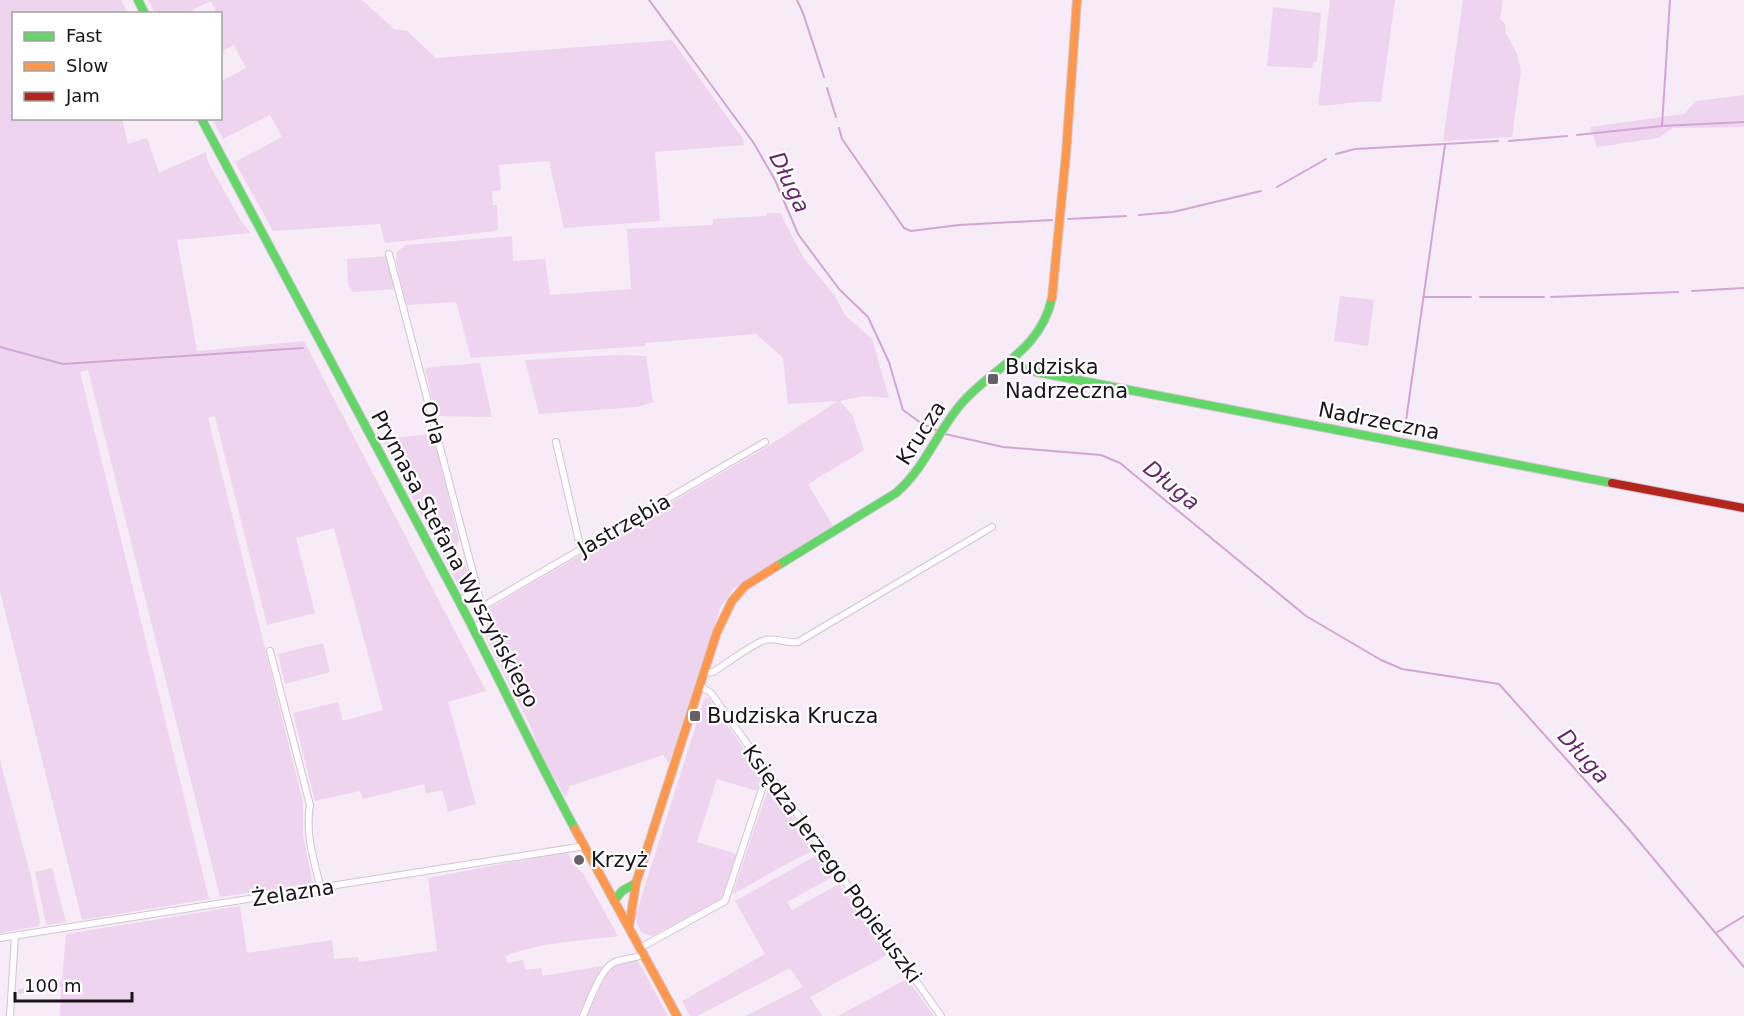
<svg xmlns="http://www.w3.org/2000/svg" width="1744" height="1016" font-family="'DejaVu Sans',sans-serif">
<rect width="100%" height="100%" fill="#f6ebf6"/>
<g fill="#efd4ef">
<path d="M 0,0 L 121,0 L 128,13 L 14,14 L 14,118 L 122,119 L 128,144 L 147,138 L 159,173 L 206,152 L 208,162 L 241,221 L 251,233 L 177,240 L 197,351 L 304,341 L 486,691 L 448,702 L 476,804 L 448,812 L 442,790 L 426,794 L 424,784 L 363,799 L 360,791 L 315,801 L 293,713 L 338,702 L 343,721 L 383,710 L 334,528 L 296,538 L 315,613 L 267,625 L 215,416 L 208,418 L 303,802 L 303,835 L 313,884 L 220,897 L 88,370 L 80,372 L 209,899 L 82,920 L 0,591 Z"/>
<path d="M 148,0 L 362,0 L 394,29 L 407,31 L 436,58 L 672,40 L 743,139 L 744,145 L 655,152 L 660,221 L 564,228 L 549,161 L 499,165 L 501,190 L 492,191 L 493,205 L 497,205 L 498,228 L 496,231 L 385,243 L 380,224 L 273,231 L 235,162 L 282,137 L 270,115 L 223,139 L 212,119 L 220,118 L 221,81 L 246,68 L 234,45 L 221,52 L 221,25 L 222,23 L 220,14 L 217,13 L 211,1 L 186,13 L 155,13 Z"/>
<path d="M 1330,0 L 1395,0 L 1381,102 C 1360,100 1340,105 1318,106 Z"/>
<path d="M 1463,0 L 1503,0 L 1500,19 L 1505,24 L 1506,33 L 1517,54 L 1521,71 L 1512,137 L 1443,141 Z"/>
<path d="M 1273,7 L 1321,13 L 1317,61 L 1313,63 L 1312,68 L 1267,66 Z"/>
<path d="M 1744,95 L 1744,127 L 1673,128 L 1658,138 L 1597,147 L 1590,127 L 1684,114 L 1696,101 Z"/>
<path d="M 767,213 L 780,213 L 803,257 L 835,296 L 845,315 L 872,339 L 889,398 L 863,396 L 840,401 L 852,415 L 864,450 L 808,484 L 833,526 L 734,588 L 720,608 L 669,763 L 663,755 L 570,786 L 565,797 L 538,748 L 532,729 L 486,638 L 488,609 L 770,445 L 838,401 L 788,404 L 783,358 L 756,334 L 645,343 L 645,346 L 471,358 L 456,302 L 406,305 L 396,261 L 397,252 L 406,245 L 512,236 L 513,261 L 545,259 L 550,295 L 631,289 L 627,229 L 713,225 L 713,219 L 766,216 Z"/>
<path d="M 388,256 L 396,289 L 353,292 L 348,283 L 347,259 Z"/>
<path d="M 1340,296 L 1374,300 L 1368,346 L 1334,341 Z"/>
<path d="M 617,355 L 646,356 L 653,402 L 637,407 L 539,414 L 525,360 Z"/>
<path d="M 480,363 L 492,417 L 436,416 L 425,369 L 432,367 Z"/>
<path d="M 433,434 L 459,540 C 453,553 459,554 465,565 C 470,572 470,585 467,593 L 463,595 L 382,439 Z"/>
<path d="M 323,643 L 330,672 L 285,684 L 278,654 Z"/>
<path d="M 705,697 L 709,699 L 760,772 L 761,777 L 757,791 L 717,779 L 697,842 L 737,854 L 725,892 L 719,900 L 652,936 L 641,932 L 637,923 L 636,914 Z"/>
<path d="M 0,760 L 30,873 L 40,922 L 39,926 L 0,933 Z"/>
<path d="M 771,788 L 816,849 L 777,869 L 732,895 L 768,789 Z"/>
<path d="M 566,852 C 573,859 575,867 583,873 L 618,936 C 581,941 541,942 506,956 L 507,963 L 523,960 L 525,970 L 541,968 L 543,976 L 602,966 L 578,1016 L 60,1016 L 61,987 L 18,994 L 18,989 L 62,981 L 66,934 L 240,906 L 247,953 L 332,940 L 334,959 L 358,957 L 359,962 L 437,951 L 428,878 Z"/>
<path d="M 819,854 L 834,876 L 787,902 L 792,910 L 839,884 L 889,954 L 810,997 L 822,1016 L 746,1016 L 803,987 L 790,968 L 697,1016 L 690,1016 L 682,1001 L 765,954 L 735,901 Z"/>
<path d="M 52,868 L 66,922 L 49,925 L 46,924 L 35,872 Z"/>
<path d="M 638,961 L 668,1016 L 587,1016 L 606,975 L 613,965 Z"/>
<path d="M 907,979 L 934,1016 L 838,1016 Z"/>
</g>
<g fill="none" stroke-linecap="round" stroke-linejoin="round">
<g stroke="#d2a6d2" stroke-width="2">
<path d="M 649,0 L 753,142 L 775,180 L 798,234 L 839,289 L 868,317 L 889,362 L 903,410 L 921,423 L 940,432"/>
<path d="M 797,0 L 803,13 L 824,77"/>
<path d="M 827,88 L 836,117"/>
<path d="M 1662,126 L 1670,0"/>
<path d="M 839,128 L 842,139 L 904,228 L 911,231 L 959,225 L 1052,220"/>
<path d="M 1577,135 L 1662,126 L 1744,122"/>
<path d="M 1509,141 L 1567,136"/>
<path d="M 1336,154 L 1355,149 L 1498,141"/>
<path d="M 1277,187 L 1326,159"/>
<path d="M 1139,215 L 1173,212 L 1261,191"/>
<path d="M 1068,219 L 1126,216"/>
<path d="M 1692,291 L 1744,288"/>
<path d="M 1423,297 L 1471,297"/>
<path d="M 1480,297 L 1544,297"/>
<path d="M 1551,297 L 1678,292"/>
<path d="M 0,347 L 63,364 L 303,348"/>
<path d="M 945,434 L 1003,447 L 1101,455 L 1120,463 L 1306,616 L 1381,660 L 1402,669 L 1499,684 L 1627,827 L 1744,967"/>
<path d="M 1404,435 L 1445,145"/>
<path d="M 1716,933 L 1744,916"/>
</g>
<g stroke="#cfc7cf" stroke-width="8">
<g id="street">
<path d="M 389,254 L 482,607 L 481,621 L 474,631"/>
<path d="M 556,442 L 581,550"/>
<path d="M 459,601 L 478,591"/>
<path d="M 482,607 L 765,442"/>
<path d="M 270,651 L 310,805 C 305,834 314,861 321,889"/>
<path d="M 704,673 L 713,672 C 726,664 752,644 765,640 C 776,637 787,644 798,642 L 992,527"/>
<path d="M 700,686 L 711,693 L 941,1016"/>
<path d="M 0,938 L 585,846"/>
<path d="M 640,948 L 725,901 L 767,774"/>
<path d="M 10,1016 L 15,936"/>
<path d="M 583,1016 C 589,1003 601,967 615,962 C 624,959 634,958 643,955"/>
</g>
</g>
<g stroke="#cfc7cf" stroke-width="10">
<g id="fast">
<path d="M 138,0 L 145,14"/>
<path d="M 201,118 C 287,280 375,441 460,603 C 499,678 535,755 575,829"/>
<path d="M 1010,360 L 1022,368 L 1036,372 L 1612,483"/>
<path d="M 777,566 L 896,493 C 925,468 937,432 961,404 C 994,366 1040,352 1052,298"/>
<path d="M 614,901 L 622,891 L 636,883"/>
</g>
</g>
<g stroke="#cfc7cf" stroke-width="10">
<g id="slow">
<path d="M 1052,298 L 1066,154 L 1077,0"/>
<path d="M 575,829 L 677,1016"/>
<path d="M 629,927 L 636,883 L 717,632 L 732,601 L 745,586 L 777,566"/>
</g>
</g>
<g stroke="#cfc7cf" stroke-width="10">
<path id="jam" d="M 1612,483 L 1744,508"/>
</g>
<use href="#street" stroke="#fefcfe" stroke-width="6"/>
<use href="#fast" stroke="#63d668" stroke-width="8"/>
<use href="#slow" stroke="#ff974d" stroke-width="8"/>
<use href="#jam" stroke="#b3261e" stroke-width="8"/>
</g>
<g fill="#675f67" stroke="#fff" stroke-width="2">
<rect x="987" y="373" width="12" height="12" rx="3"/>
<rect x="689" y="710" width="12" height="12" rx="3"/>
<circle cx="579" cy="860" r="6"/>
</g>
<g text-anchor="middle" stroke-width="4.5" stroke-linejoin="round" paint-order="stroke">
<g font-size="21" fill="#1a131a" stroke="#fff" text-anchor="start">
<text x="1005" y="374">Budziska<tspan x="1005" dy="24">Nadrzeczna</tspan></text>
<text x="707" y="723">Budziska Krucza</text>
<text x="591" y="867">Krzyż</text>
</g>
<g font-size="21" fill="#1a131a" stroke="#fff">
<text transform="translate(1379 421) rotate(11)" y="7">Nadrzeczna</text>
<text transform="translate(433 423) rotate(75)" y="7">Orla</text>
<text transform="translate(921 433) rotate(-57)" y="7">Krucza</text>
<text transform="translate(624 525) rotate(-30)" y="7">Jastrzębia</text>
<text transform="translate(455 559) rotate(62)" y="7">Prymasa Stefana Wyszyńskiego</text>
<text transform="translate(832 864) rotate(54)" y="7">Księdza Jerzego Popiełuszki</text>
<text transform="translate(293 893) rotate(-9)" y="7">Żelazna</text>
</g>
<g font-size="22" font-style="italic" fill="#69256c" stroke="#fff">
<text transform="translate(790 182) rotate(64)" y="8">Długa</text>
<text transform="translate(1172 485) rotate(39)" y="8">Długa</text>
<text transform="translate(1584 756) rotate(48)" y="8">Długa</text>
</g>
</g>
<rect x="12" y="12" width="210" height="108" fill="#ffffff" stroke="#a3a1a3" stroke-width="1.5"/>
<rect x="24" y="32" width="30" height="9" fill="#63d668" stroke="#a3a1a3" stroke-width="1.5"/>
<text x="66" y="42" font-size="18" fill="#1a131a">Fast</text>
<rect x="24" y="62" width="30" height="9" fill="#ff974d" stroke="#a3a1a3" stroke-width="1.5"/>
<text x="66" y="72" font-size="18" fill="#1a131a">Slow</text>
<rect x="24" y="92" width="30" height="9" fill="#b3261e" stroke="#a3a1a3" stroke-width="1.5"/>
<text x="66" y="102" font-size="18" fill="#1a131a">Jam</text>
<path d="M15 992v9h117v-9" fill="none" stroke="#1a131a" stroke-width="3"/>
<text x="24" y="992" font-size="18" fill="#1a131a" stroke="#ffffff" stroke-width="4.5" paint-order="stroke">100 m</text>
</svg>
